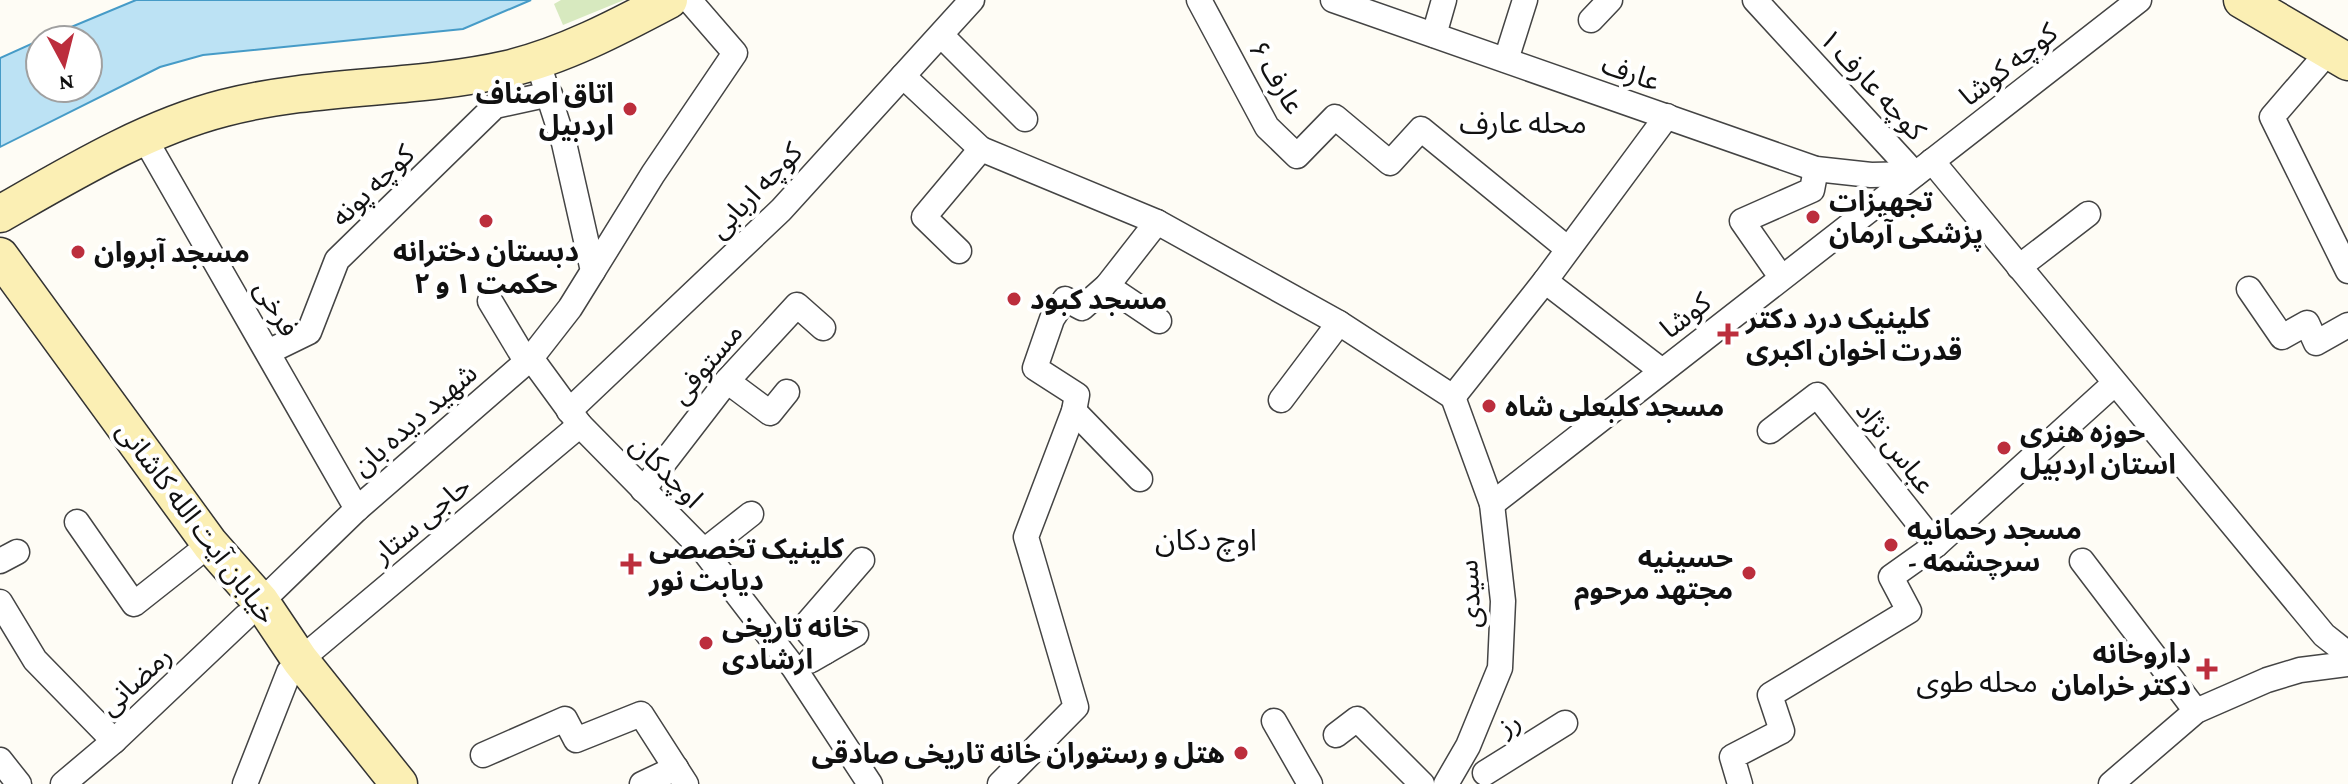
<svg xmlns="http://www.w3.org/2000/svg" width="2348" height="784" font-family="'Crimson Pro','Noto Sans Arabic',serif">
<rect width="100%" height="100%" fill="#fefcf5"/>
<path fill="#d7e9bf" d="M 561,0 L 624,0 L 563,25 L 554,4 Z"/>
<path fill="#bce2f4" stroke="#469bc7" stroke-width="2" d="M 136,0 L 531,0 L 463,29 L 203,55 L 160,67 L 0,147 L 0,58 L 40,40 L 40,88 L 88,88 L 88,40 L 40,40 Z"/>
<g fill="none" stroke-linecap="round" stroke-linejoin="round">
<g stroke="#444" stroke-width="27">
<g id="street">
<path d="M 1199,0 L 1267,127 L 1297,156 L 1335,117 L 1390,163 L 1421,129 L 1568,249"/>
<path d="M 1333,0 L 1816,169 L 1871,175 L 1915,174"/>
<path d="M 1755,0 L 1915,174"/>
<path d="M 1591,20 L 1610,0"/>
<path d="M 1434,35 L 1444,0"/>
<path d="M 942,36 L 1025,119"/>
<path d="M 2329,51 L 2272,117 L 2348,271"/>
<path d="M 1506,60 L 1525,0"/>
<path d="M 903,76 L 981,149 L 924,217 L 959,251"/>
<path d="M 145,139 L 357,509"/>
<path d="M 981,149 L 1157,222 L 1339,323 L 1453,397"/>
<path d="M 1932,161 L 2324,635 L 2348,654"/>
<path d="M 2019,267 L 2088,214"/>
<path d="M 593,271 L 653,174 L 735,53 L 689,0"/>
<path d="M 1781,277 L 1742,221 L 1812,190 L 1816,169"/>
<path d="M 1545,281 L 1662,371"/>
<path d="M 1107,286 L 1159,321"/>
<path d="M 2249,289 L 2282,337 L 2307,323 L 2316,343 L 2348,325"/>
<path d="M 490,301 L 526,361"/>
<path d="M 268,352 L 309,332 L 337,260 L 495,106 L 550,94"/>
<path d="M 531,358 L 580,425 L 704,551 L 794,668 L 870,784"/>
<path d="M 727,381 L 770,413 L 787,392"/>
<path d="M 1453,397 L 1545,281 L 1667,116"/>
<path d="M 1281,400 L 1339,323"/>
<path d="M 569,411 L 781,210 L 972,0"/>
<path d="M 1074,411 L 1140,479"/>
<path d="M 1770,431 L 1817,395 L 1936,545"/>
<path d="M 643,490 L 727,381 L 797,305 L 823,328"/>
<path d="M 1492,504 L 2139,0"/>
<path d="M 77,522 L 134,604 L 210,544"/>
<path d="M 704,551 L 751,514"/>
<path d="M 0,561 L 17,552"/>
<path d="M 2082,561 L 2196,711"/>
<path d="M 0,602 L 35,660 L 114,741"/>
<path d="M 261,602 L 357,509 L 531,358 L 570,308 L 593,271 L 564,143 L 537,60"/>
<path d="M 825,652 L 804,627 L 862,560"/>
<path d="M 300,660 L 580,425"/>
<path d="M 811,660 L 856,634"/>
<path d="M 1274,721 L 1310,784"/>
<path d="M 1336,735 L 1357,719 L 1422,784"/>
<path d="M 483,755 L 565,719 L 576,740 L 641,714 L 686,784"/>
<path d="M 0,760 L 19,784"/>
<path d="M 1485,773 L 1565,723"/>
<path d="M 63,784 L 114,741 L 245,617"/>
<path d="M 245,784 L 289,672"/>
<path d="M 642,784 L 676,768"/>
<path d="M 1000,784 L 1076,707 L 1026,537 L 1074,411 L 1077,395 L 1035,368 L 1052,319 L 1065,299 L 1082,308 L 1107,286 L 1157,222"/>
<path d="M 1446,784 L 1468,746 L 1500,668 L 1503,601 L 1492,504 L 1453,397"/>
<path d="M 1740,784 L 1732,757 L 1782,731 L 1770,695 L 1909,611 L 1891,577 L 1936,545 L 2115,383"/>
<path d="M 2111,784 L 2196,711 L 2267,680 L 2300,670 L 2348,664"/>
</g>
</g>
<g stroke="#333" stroke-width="39">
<g id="secondary">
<path d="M 2242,0 L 2348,62"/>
<path d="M 0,214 C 70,174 146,128 224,108 C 316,84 414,90 507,69 C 563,56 618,27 669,0"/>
<path d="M 0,256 L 210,544 L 261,602 L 300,660 L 399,784"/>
</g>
</g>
<use href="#street" stroke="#fff" stroke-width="24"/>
<use href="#secondary" stroke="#fbefb4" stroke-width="36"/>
</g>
<g fill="#bc2e3d" stroke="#fff" stroke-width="3">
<circle cx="630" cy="109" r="8"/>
<circle cx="1813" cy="217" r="8"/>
<circle cx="486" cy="221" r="8"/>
<circle cx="78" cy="252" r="8"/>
<circle cx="1014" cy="299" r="8"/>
<path d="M1724 322h8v8h8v8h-8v8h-8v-8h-8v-8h8z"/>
<circle cx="1489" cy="406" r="8"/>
<circle cx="2004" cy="448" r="8"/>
<circle cx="1891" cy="545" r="8"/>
<path d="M627 552h8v8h8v8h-8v8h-8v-8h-8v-8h8z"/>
<circle cx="1749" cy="573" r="8"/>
<circle cx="706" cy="643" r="8"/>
<path d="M2203 657h8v8h8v8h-8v8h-8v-8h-8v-8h8z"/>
<circle cx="1241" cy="753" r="8"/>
</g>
<g text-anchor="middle" stroke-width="8" stroke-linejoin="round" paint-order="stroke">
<g font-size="28" fill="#111" stroke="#fff">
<text transform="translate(2008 64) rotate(-38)" y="10">کوچه کوشا</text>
<text transform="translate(1631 72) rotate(19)" y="10">عارف</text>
<text transform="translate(1277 77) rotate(59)" y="10">عارف ۶</text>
<text transform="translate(1873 84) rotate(47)" y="10">کوچه عارف ۱</text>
<text transform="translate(372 185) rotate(-44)" y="10">کوچه پونه</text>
<text transform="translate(755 190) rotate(-46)" y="10">کوچه اربابی</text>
<text transform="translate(277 308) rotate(60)" y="10">فرخی</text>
<text transform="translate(1685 315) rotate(-38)" y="10">کوشا</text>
<text transform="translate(706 363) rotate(-50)" y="10">مستوفی</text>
<text transform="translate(414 419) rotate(-41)" y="10">شهید دیده بان</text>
<text transform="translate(1896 447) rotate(52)" y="10">عباس نژاد</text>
<text transform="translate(667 471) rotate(45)" y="10">اوچدکان</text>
<text transform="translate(421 519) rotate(-40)" y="10">حاجی ستار</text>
<text transform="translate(197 522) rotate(53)" y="10">خیابان آیت الله کاشانی</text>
<text transform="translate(1469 594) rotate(-93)" y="10">سیدی</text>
<text transform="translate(135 680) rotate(-43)" y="10">رمضانی</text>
<text transform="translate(1509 723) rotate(-32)" y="10">رز</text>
</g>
<g font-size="28" font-weight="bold" fill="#111" stroke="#fff" text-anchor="start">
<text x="614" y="103" text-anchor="end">اتاق اصناف<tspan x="614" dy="32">اردبیل</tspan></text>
<text x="1829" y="211">تجهیزات<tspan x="1829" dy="32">پزشکی آرمان</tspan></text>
<text x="486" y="261" text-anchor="middle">دبستان دخترانه<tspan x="486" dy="32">حکمت ۱ و ۲</tspan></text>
<text x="94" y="262">مسجد آبروان</text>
<text x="1030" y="309">مسجد کبود</text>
<text x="1746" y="328">کلینیک درد دکتر<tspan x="1746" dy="32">قدرت اخوان اکبری</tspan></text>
<text x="1505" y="416">مسجد کلبعلی شاه</text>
<text x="2020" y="442">حوزه هنری<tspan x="2020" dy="32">استان اردبیل</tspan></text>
<text x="1907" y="539">مسجد رحمانیه<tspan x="1907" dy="32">- سرچشمه</tspan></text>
<text x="649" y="558">کلینیک تخصصی<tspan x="649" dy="32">دیابت نور</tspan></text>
<text x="1733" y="567" text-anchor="end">حسینیه<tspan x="1733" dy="32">مجتهد مرحوم</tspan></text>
<text x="722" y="637">خانه تاریخی<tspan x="722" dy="32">ارشادی</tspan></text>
<text x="2191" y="663" text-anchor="end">داروخانه<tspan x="2191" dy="32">دکتر خرامان</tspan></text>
<text x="1225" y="763" text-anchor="end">هتل و رستوران خانه تاریخی صادقی</text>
</g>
<g font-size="30" fill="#111" stroke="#fff">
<text x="1523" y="133">محله عارف</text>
<text x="1206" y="550">اوچ دکان</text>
<text x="1977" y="692">محله طوی</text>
</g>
</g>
<g transform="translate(64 64) rotate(173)"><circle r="38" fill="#ffffff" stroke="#a0a0a0" stroke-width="2"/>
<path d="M0-6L14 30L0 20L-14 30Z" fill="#bc2e3d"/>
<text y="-12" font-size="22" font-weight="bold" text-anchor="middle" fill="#111111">N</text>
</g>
</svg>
